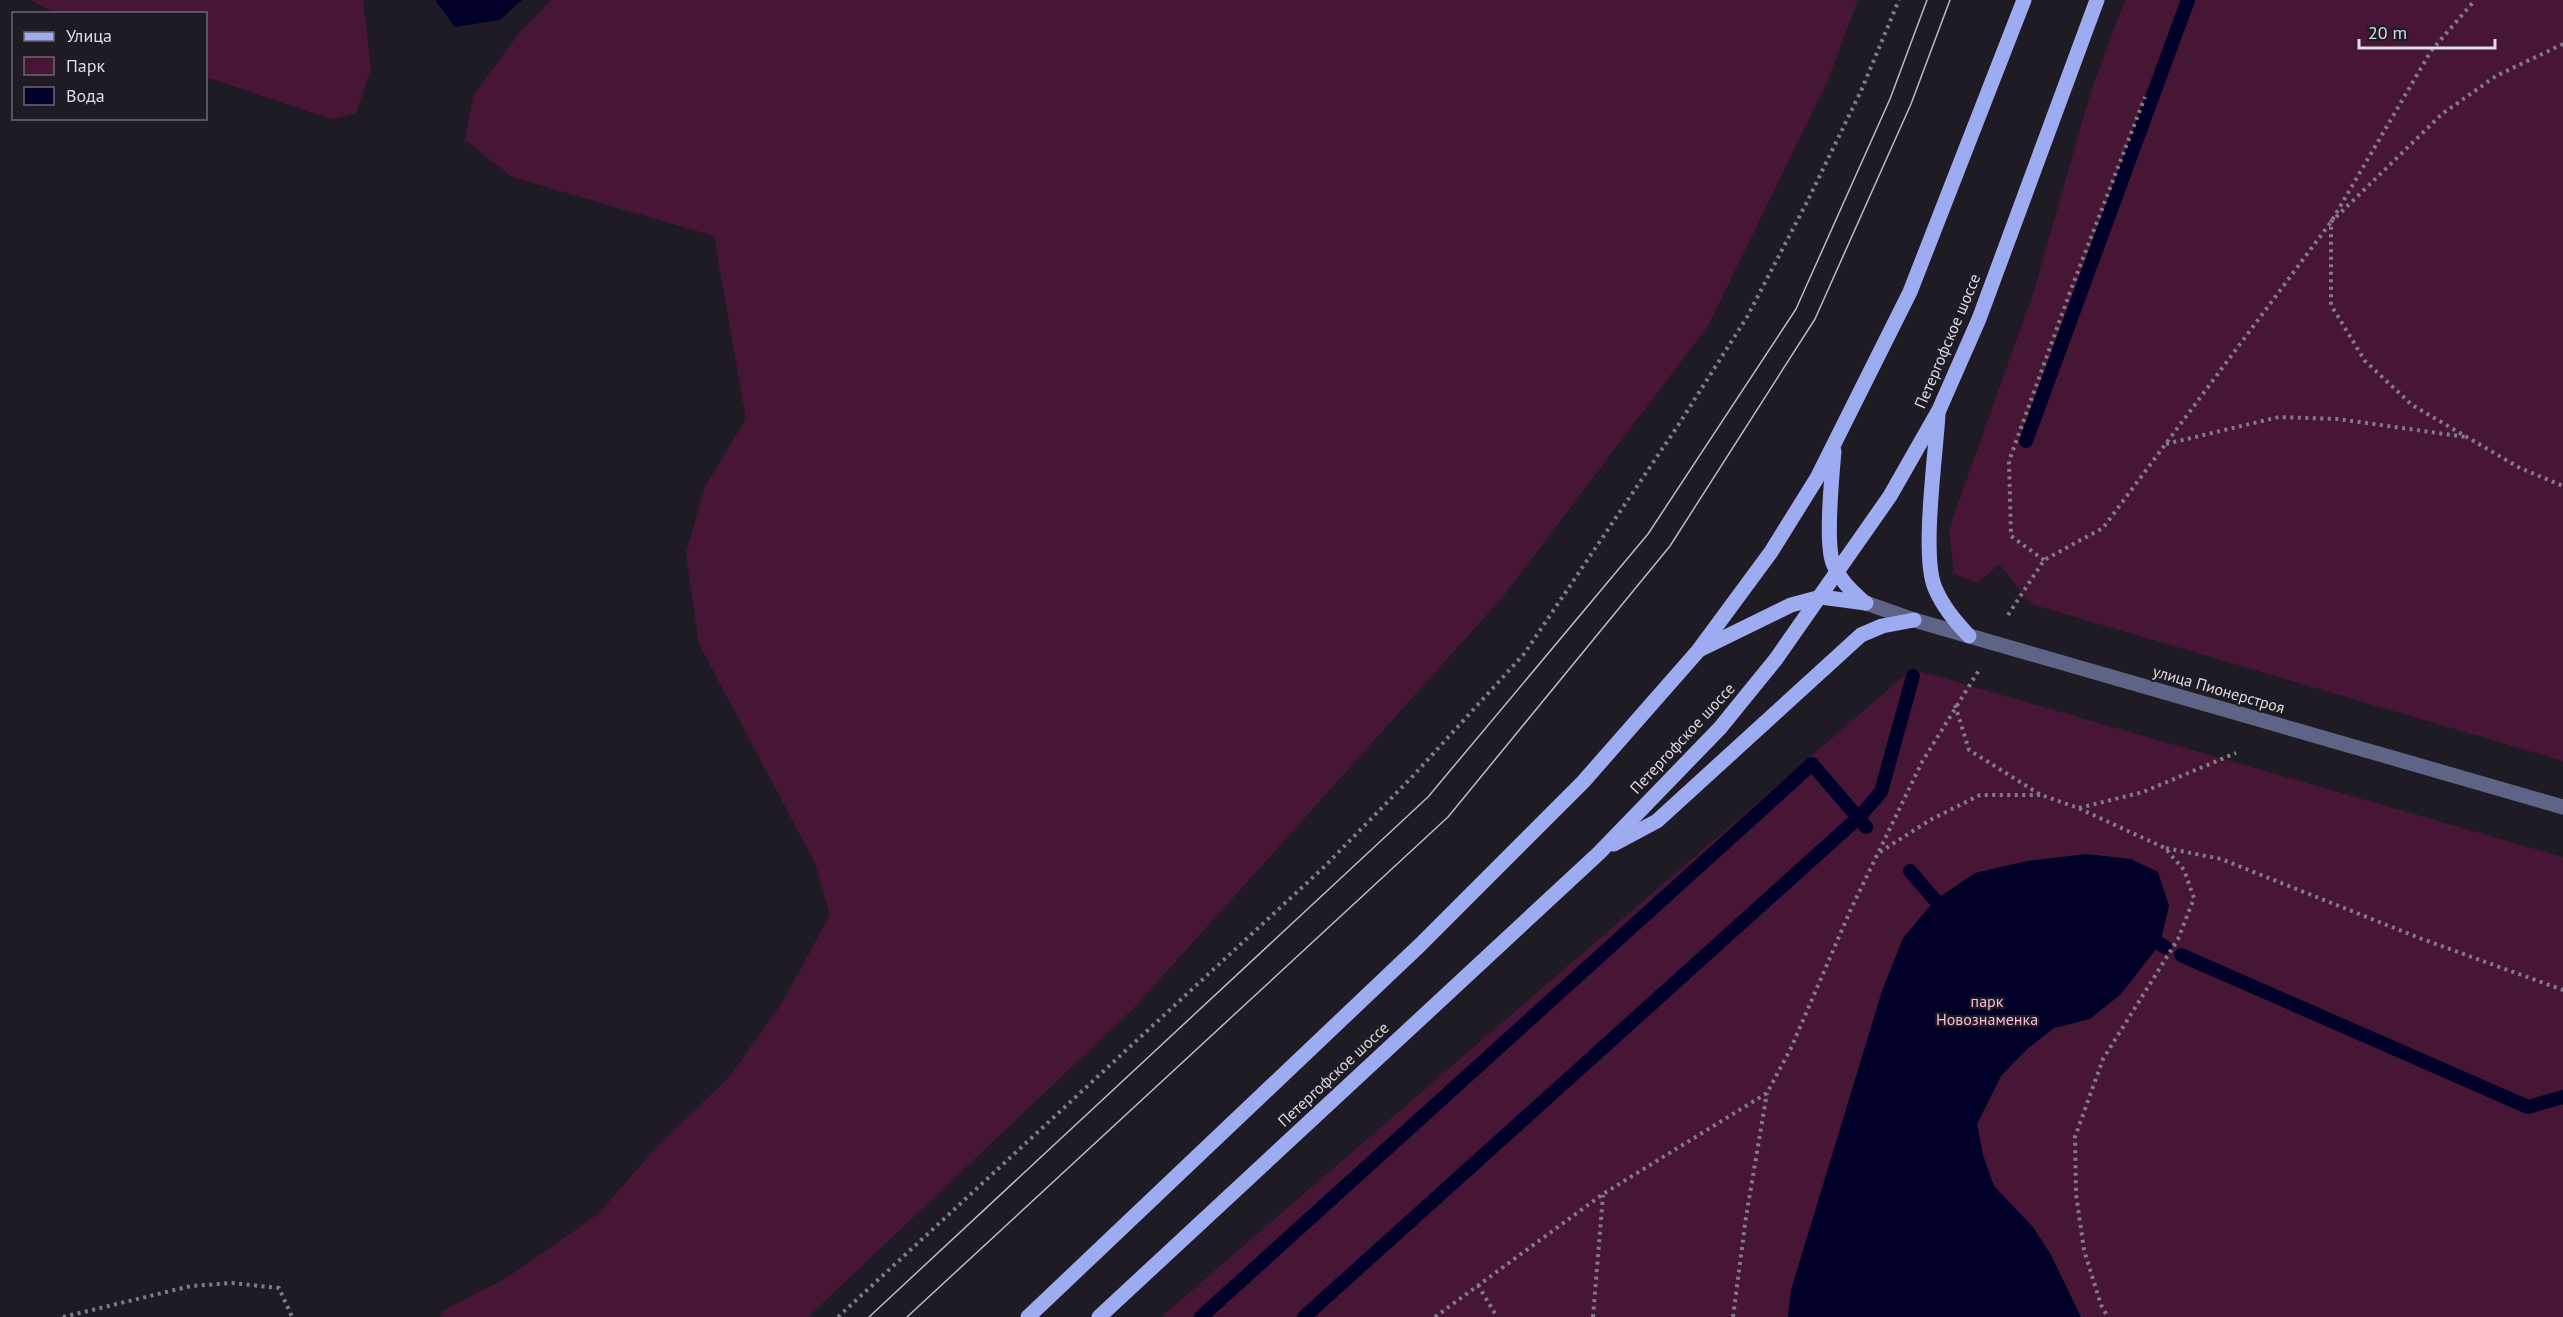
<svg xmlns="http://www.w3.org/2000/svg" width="2563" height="1317" font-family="'PT Sans',sans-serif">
<rect width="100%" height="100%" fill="#1e1b24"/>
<g fill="#471635">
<path d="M 30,0 L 363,0 L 371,68 L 356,113 L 331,119 L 206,77 L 206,14 L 55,13 Z"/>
<path d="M 551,0 L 1858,0 L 1827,82 L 1708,326 L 1501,599 L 1134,1008 L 808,1317 L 440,1317 L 444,1310 L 508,1277 L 598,1214 L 652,1152 L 730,1076 L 783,1001 L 830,915 L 815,863 L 699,644 L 686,554 L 704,489 L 746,419 L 714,236 L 512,177 L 465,140 L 473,96 L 519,33 Z"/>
<path d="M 2125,0 L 2563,0 L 2563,761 L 2031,604 L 1999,564 L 1978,583 L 1954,574 L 1949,529 L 2034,291 L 2090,94 Z"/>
<path d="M 1912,669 L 2563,857 L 2563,1317 L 1161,1317 Z"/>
</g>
<g fill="#000028">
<path d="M 435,0 L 522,0 L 500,20 L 455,27 Z"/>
<path d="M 2086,854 L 2131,859 L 2158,872 L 2169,906 L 2160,944 L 2121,994 L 2090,1019 L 2054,1028 L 2026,1050 L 2001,1076 L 1977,1124 L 1983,1155 L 1994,1186 L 2033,1227 L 2051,1255 L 2081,1317 L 1788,1317 L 1791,1290 L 1882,991 L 1903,938 L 1935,900 L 1975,873 L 2027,861 Z"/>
</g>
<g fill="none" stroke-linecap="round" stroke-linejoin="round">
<g stroke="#000028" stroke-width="14">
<path d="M 2026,441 L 2188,0"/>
<path d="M 1910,871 L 1935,900"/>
<path d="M 2160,944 L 2165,947"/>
<path d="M 2181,955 L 2528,1107 L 2563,1097"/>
<path d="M 1201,1317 L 1812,764 L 1866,827"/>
<path d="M 1304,1317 L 1859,817 L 1881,792 L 1913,676"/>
</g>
<g stroke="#7f7c84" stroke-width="4" stroke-dasharray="3 4.5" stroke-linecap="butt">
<path d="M 2563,44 L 2496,76 L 2442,114 L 2331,222 L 2331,305 L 2365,361 L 2412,405 L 2520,468 L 2563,486"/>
<path d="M 2166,444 L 2279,417 L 2338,419 L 2466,437"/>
<path d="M 2044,560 L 2011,536 L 2009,461 L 2070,292 L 2145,97"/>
<path d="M 2008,615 L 2044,560 L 2103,528 L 2331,222 L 2431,51 L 2475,0"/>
<path d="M 1955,705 L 1969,750 L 2041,795 L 2078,808 L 2165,848 L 2184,870 L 2194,898 L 2178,939 L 2103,1059 L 2075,1137 L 2076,1194 L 2084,1250 L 2101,1305 L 2108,1317"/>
<path d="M 2079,808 L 2143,792 L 2236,753"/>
<path d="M 2166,848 L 2221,859 L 2422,939 L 2563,990"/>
<path d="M 1880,852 L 1930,820 L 1980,795 L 2040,795"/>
<path d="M 1478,1285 L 1497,1317"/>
<path d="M 63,1317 L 191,1286 L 232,1283 L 279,1288 L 292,1317"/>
<path d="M 838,1317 L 1323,868 L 1411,778 L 1524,654 L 1677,427 L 1747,317 L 1807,202 L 1861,91 L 1899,0"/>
<path d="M 1435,1317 L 1603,1194 L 1767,1093 L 1791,1048 L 1851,909 L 1922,762 L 1979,670"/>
<path d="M 1593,1317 L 1603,1195"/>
<path d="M 1733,1317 L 1746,1217 L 1767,1093"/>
</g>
<path stroke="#5d6485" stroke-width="15" d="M 1866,603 L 1914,620 L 2563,807"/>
<g stroke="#9dabf1" stroke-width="15">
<path d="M 1938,414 C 1936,453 1921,556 1935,588 C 1943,607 1955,621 1969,636"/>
<path d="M 1834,451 C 1832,475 1825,543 1833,563 C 1840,581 1852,591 1865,603"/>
<path d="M 1701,649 L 1791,605 L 1821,597 L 1866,603"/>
<path d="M 1614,844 L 1657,821 L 1861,635 L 1882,626 L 1914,620"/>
<path d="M 1028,1317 L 1420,945 L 1583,782 L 1698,651 L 1771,552 L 1817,478 L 1910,292 L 2024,0"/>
<path d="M 1099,1317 L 1599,853 L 1720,728 L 1776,659 L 1890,496 L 1939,410 L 1979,319 L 2097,0"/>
</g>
<g stroke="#bcbac1" stroke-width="1.5">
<path d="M 869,1317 L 1428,797 L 1648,534 L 1796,309 L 1890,99 L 1927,0"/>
<path d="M 907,1317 L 1448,817 L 1670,546 L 1815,319 L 1911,104 L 1950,0"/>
</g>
</g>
<g text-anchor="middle" stroke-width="4.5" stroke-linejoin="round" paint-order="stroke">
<g font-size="16" fill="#dedce2" stroke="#1e1b24">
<text transform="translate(1947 341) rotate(-67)" y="6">Петергофское шоссе</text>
<text transform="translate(2219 689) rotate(16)" y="6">улица Пионерстроя</text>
<text transform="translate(1682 738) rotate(-47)" y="6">Петергофское шоссе</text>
<text transform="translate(1333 1074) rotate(-43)" y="6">Петергофское шоссе</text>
</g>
<g font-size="16" fill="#fbb8dd" stroke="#1e1b24">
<text x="1987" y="1007">парк<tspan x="1987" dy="18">Новознаменка</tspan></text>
</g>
</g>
<rect x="12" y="12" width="195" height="108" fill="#1e1b24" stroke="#6b6870" stroke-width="1.5"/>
<rect x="24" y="32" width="30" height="9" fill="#9dabf1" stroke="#6b6870" stroke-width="1.5"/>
<text x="66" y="42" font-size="18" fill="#dedce2">Улица</text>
<rect x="24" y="57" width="30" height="18" fill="#471635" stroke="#6b6870" stroke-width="1.5"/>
<text x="66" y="72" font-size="18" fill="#dedce2">Парк</text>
<rect x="24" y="87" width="30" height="18" fill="#000028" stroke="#6b6870" stroke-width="1.5"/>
<text x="66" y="102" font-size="18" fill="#dedce2">Вода</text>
<path d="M2359 39v9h136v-9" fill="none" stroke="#dedce2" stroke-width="3"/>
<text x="2368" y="39" font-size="18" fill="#dedce2" stroke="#1e1b24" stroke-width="4.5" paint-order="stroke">20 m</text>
</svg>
